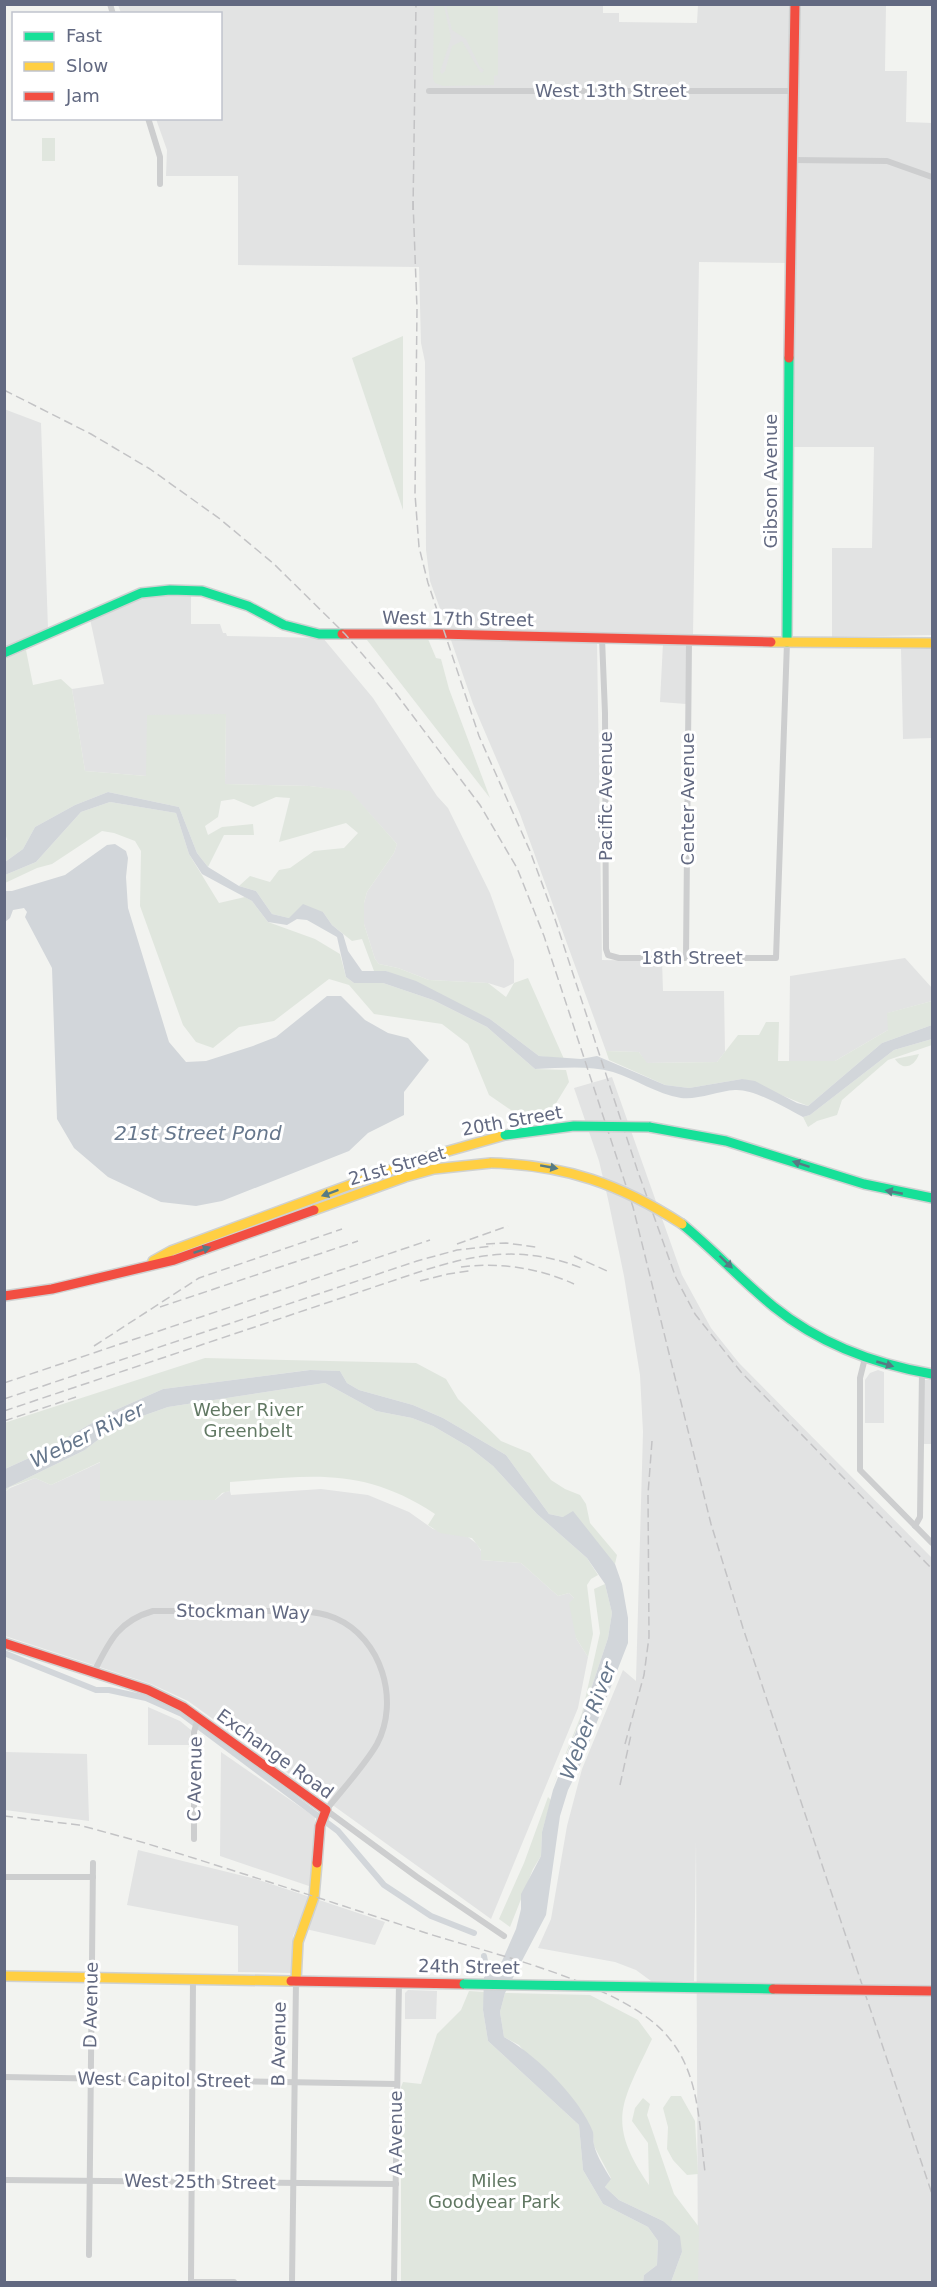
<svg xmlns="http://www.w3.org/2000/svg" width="937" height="2287" font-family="'DejaVu Sans',sans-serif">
<rect width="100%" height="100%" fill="#f2f3f0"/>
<g fill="#e2e3e3">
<path d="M 603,4 L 603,13 L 619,13 L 619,22 L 697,23 L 698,5 L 886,5 L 885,71 L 907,71 L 906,122 L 932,123 L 932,635 L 832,637 L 832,548 L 872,548 L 874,447 L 793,447 L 795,263 L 699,262 L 693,635 L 447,628 L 430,581 L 426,550 L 425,362 L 421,343 L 419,267 L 238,265 L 238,176 L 166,176 L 167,150 L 156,119 L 220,118 L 220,14 L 121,13 L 118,5 Z"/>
<path d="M 4,409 L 41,423 L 48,629 L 5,648 Z"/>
<path d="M 174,595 L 191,596 L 191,624 L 220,624 L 223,633 L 226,633 L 227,636 L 323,638 L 373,698 L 437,796 L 448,808 L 490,893 L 514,960 L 514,983 L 504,988 L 488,983 L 429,980 L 398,968 L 379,964 L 375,959 L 364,924 L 364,903 L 367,892 L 394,853 L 397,844 L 350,792 L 310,786 L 225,784 L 226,714 L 146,776 L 85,771 L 72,689 L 104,684 L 90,619 L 141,598 Z"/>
<path d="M 451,640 L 597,643 L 602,960 L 662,961 L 663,991 L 724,991 L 725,1052 L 717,1062 L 646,1063 L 639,1052 L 606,1051 L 520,814 L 473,704 Z"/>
<path d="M 663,643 L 686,644 L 686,704 L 660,702 Z"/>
<path d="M 901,649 L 932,649 L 932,738 L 903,739 Z"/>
<path d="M 905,958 L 932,988 L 932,1001 L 888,1013 L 888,1030 L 835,1061 L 789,1061 L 790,976 Z"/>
<path d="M 612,1077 L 682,1275 L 711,1328 L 739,1363 L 932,1558 L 932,2282 L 698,2282 L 696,1841 L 694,1981 L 651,1981 L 636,1970 L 615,1962 L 538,1948 L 551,1919 L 567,1826 L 582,1769 L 623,1670 L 636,1681 L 643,1432 L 640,1375 L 624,1276 L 608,1199 L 599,1161 L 574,1088 Z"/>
<path d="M 878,1370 L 884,1372 L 884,1423 L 865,1423 L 865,1380 L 870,1373 Z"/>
<rect x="924" y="1380" width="8" height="64"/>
<path d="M 101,1462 L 100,1500 L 215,1500 L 225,1492 L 230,1491 L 231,1495 L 321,1489 L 368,1495 L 409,1512 L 433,1529 L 468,1537 L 477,1544 L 481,1551 L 481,1560 L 521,1563 L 558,1596 L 569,1593 L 574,1598 L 576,1638 L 588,1657 L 578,1708 L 491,1919 L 188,1701 L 151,1684 L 5,1636 L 5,1492 L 10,1488 L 35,1478 L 51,1485 Z"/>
<path d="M 148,1707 L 180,1721 L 191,1730 L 190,1745 L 148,1745 Z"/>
<path d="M 5,1752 L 87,1754 L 89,1821 L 5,1810 Z"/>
<path d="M 221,1752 L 315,1817 L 312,1887 L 220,1856 Z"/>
<path d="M 138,1850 L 256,1879 L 385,1922 L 375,1945 L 297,1927 L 293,1936 L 292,1973 L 238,1972 L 238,1926 L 127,1905 Z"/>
<path d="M 408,1990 L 437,1991 L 436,2019 L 405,2019 L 405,1993 Z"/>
</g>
<g fill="#e0e6de">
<path d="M 434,5 L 444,6 L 451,38 L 440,72 L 442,74 L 445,71 L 452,46 L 462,41 L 480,72 L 482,73 L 484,70 L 480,67 L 466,39 L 452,30 L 446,5 L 498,5 L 498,75 L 494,76 L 494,85 L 443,86 L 435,83 L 433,79 Z"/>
<rect x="42" y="138" width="13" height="23"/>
<path d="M 403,336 L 403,510 L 352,358 Z"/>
<path d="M 428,639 L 436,658 L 441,659 L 449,689 L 490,798 L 367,640 Z"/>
<path d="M 26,650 L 33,685 L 61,679 L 72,689 L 85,771 L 146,776 L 147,715 L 226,714 L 225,784 L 310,786 L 350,791 L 397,844 L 394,853 L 367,892 L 364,903 L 364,924 L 375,959 L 379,964 L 398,968 L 429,980 L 488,983 L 506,997 L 514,983 L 528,978 L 564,1059 L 539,1056 L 490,1019 L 386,971 L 374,971 L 362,939 L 352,941 L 332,925 L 323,912 L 289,918 L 272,914 L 256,891 L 239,886 L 250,876 L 270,882 L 279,870 L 290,868 L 314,851 L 344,848 L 358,833 L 346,823 L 279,842 L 290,798 L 276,797 L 253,807 L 234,799 L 221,801 L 218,817 L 205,826 L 208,835 L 222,827 L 253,824 L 254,835 L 224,835 L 208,867 L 197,853 L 179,807 L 108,792 L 75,805 L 35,827 L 23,849 L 5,862 L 5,840 L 7,840 L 4,828 L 5,659 Z"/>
<path d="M 110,802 L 176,813 L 189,854 L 219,903 L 245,897 L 252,901 L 268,922 L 315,939 L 340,954 L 346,977 L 354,983 L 383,983 L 433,1000 L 487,1027 L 535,1069 L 566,1070 L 569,1082 L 550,1113 L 521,1117 L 489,1095 L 468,1044 L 442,1024 L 374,1014 L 349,985 L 329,979 L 274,1021 L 239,1027 L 213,1048 L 196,1042 L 183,1025 L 140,906 L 141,851 L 135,841 L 114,833 L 102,831 L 52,864 L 37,868 L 5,883 L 5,875 L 36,862 L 81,812 Z"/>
<path d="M 932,1001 L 932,1025 L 882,1043 L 808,1106 L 742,1079 L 689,1088 L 665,1085 L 609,1060 L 606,1051 L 639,1052 L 647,1063 L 717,1062 L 738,1035 L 759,1035 L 766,1022 L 779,1022 L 778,1061 L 835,1061 L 888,1030 L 887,1013 Z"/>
<path d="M 932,1039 L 932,1045 L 888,1060 L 842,1100 L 837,1115 L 817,1121 L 808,1127 L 803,1117 L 810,1115 L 894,1050 Z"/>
<path d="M 919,1054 C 915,1066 903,1072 895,1059 Z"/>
<path d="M 205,1358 L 416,1363 L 446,1379 L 458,1399 L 501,1441 L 530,1453 L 551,1480 L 565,1489 L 580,1495 L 586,1504 L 590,1523 L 617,1555 L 615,1564 L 563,1517 L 549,1514 L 506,1455 L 443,1418 L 413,1405 L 359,1390 L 347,1383 L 340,1371 L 309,1370 L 163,1389 L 111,1412 L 40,1453 L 5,1469 L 4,1423 Z"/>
<path d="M 325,1383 L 376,1411 L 412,1418 L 433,1426 L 469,1447 L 493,1466 L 537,1514 L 587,1558 L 598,1575 L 591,1579 L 587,1585 L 593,1634 L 588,1657 L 576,1638 L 569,1603 L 574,1598 L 569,1593 L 558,1596 L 521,1563 L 481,1560 L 481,1550 L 472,1538 L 440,1533 L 428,1525 L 435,1514 C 362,1466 312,1476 230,1482 L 230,1491 L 222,1493 L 215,1500 L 100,1501 L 100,1462 L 51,1485 L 35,1478 L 10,1487 L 5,1492 L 5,1489 L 9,1487 L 85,1450 L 117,1425 L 168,1407 Z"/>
<path d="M 605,1584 L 612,1613 L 608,1638 L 581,1719 L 551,1790 L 582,1713 L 600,1633 L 594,1589 Z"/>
<path d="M 548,1797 L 551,1800 L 542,1832 L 541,1856 L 533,1869 L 510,1927 L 499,1919 L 524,1863 Z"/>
<path d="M 469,1991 L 485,1992 L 483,2010 L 488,2041 L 579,2125 L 583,2170 L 603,2204 L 648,2227 L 658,2241 L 657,2265 L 644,2275 L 643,2282 L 401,2282 L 401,2087 L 403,2082 L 421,2084 L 437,2034 L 461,2010 Z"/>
<path d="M 505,1993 L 590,1995 L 638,2020 L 652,2039 C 622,2103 605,2121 649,2185 L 648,2143 L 632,2121 L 635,2108 L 643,2098 L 650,2104 L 647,2115 L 674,2194 L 699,2227 L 698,2282 L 671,2282 L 682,2252 L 663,2221 L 619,2200 L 605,2187 L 611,2178 L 594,2146 L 593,2133 L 519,2045 L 504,2037 L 500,2012 Z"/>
<path d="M 671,2096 L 681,2096 L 695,2121 L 698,2174 L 687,2175 L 673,2160 L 667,2149 L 668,2127 L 663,2108 Z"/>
</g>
<g fill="#d2d6da">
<path d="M 108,792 L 179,807 L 197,853 L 208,867 L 239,886 L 256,891 L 272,914 L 289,918 L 303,904 L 323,912 L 332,925 L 343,934 L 348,951 L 362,971 L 386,971 L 416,981 L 490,1019 L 539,1056 L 581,1059 L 597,1056 L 665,1085 L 689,1088 L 742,1079 L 755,1081 L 797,1103 L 808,1106 L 882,1043 L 932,1025 L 932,1039 L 894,1050 L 810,1115 L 803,1117 C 785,1108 755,1089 735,1090 C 718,1091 698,1100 681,1098 C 656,1094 636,1079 613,1072 C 588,1065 561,1068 535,1069 L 487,1027 L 433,1000 L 383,983 L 354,983 L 346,977 L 337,937 L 307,920 L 297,919 L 287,925 L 268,922 L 252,901 L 202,874 L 189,854 L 176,813 L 110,802 L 81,812 L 36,862 L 5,875 L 5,862 L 23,849 L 35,827 L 75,805 Z"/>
<path d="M 115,844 L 126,851 L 128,858 L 126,877 L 128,908 L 169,1042 L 186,1062 L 206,1061 L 253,1046 L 276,1037 L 327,996 L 341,996 L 365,1020 L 388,1033 L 408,1038 L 429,1060 L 404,1092 L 404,1115 L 368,1133 L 349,1151 L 222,1201 L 196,1206 L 161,1202 L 108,1177 L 74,1148 L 57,1119 L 52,968 L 25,917 L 27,912 L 24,908 L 13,910 L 10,918 L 5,922 L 5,891 L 12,891 L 65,875 L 107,845 Z"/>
<path d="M 310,1370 L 340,1371 L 347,1383 L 359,1390 L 413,1405 L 443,1418 L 506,1455 L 549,1514 L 563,1517 L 573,1511 L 615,1564 L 622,1584 L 628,1618 L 628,1643 L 579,1768 L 568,1790 L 560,1816 L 546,1915 L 505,1993 L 500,2012 L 504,2037 C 535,2054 580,2098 593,2132 C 594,2136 593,2141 594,2145 C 597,2157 605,2169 611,2179 L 605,2187 L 619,2200 L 663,2221 L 680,2236 L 682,2252 L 671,2282 L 643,2282 L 644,2275 L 657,2265 L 658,2241 L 648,2227 L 603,2204 L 583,2170 L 579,2125 L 488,2041 L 483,2010 L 484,1977 L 494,1971 L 502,1961 L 516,1929 L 521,1909 L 521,1894 L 541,1856 L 542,1832 L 553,1790 L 581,1719 L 608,1638 L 612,1613 L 605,1584 L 587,1558 L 537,1514 L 493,1466 L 469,1447 L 433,1426 L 412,1418 L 376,1411 L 325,1383 L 168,1407 L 117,1425 L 85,1450 L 5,1489 L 5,1469 L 40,1453 L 111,1412 L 163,1389 Z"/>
</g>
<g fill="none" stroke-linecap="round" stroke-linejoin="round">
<g stroke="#d2d6da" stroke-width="6">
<path d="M 4,1653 L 96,1690 L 109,1690 L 146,1698 L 182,1714 L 338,1831 L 384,1885 L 431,1916 L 474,1933"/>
<path d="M 484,1956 L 489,1981"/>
</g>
<g stroke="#cfd1d1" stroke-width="12">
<g id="fast">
<path d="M 787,642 L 789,358"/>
<path d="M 4,653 L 141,593 L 170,590 L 202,591 L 248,606 L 284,625 L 319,634 L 342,634"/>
<path d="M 649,1127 L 726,1141 L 864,1184 L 932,1198"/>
<path d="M 682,1224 C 714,1250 742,1281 774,1307 C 820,1344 874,1364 932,1374"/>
</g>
</g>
<g stroke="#cfd1d1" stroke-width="12">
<g id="slow">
<path d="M 771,642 L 932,643"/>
<path d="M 314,1210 L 405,1177 L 434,1169 L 491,1163"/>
<path d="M 153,1261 L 171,1251 L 420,1159 L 505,1135"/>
<path d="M 4,1976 L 291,1981"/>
<path d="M 296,1981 L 298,1942 L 314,1897 L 317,1863"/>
</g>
</g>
<g stroke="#cfd1d1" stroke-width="12">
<g id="jam">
<path d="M 789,358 L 795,4"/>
<path d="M 342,634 L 438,634 L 771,642"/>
<path d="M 4,1296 L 52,1289 L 174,1260 L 314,1210"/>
<path d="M 4,1643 L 148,1690 L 183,1707 L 326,1810 L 320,1826 L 317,1863"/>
<path d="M 291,1981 L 464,1984"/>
</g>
</g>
<g stroke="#cdcecf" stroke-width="6">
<path d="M 110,4 L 113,14"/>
<path d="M 429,91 L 793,91"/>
<path d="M 148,118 L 160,157 L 160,184"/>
<path d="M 792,160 L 887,161 L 932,177"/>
<path d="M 602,638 L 605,713 L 606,949 L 608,955 L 619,958 L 776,958 L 787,642"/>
<path d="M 686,957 L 689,641"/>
<path d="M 865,1358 L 860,1378 L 860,1470 L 932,1543"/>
<path d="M 915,1526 L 920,1517 L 922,1372"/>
<path d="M 94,1672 C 109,1642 118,1621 153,1611 L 299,1611 C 312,1612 324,1613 335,1618 C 382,1638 400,1701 377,1744 C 365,1765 342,1790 326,1810 L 417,1877 L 504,1936"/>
<path d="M 194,1839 L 194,1732 L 198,1718"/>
<path d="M 4,1877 L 93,1877"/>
<path d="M 193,1979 L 191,2282 L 234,2282"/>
<path d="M 4,2077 L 396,2084"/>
<path d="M 4,2180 L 396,2184"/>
<path d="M 89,2255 L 93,1863"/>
<path d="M 292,2282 L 296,1981"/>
<path d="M 394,2282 L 399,1983"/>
</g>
<use href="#fast" stroke="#16e098" stroke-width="9"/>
<use href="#slow" stroke="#ffcf43" stroke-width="9"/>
<use href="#jam" stroke="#f24e42" stroke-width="9"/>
<g stroke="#c3c3c5" stroke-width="1.5" stroke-dasharray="9 4.5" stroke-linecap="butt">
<path d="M 413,201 L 417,309 L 415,494 L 419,547 L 428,583 L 479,736 L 530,851 L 554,916 L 637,1169 L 676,1278 L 695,1314 L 741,1372 L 932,1569"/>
<path d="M 413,210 L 416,4"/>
<path d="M 4,390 L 91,434 L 150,469 L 220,519 L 274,564 L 345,634 L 394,691 L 480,805 L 517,868 L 544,936 L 633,1207 L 711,1524 L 743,1628 L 932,2194"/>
<path d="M 457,1244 L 508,1226"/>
<path d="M 486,1244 L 506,1243 L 536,1247"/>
<path d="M 574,1256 L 607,1271"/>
<path d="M 461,1267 C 499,1262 539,1268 574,1284"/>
<path d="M 420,1281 L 448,1274 L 469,1271"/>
<path d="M 160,1307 L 358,1241"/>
<path d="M 94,1346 L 199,1278 L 342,1229"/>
<path d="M 4,1383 L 430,1240"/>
<path d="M 4,1399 L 417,1261 L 457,1250 L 493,1246"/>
<path d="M 4,1411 L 419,1272 C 477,1253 525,1245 584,1269"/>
<path d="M 4,1421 L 76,1397"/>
<path d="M 625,1744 L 644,1675 L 649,1637 L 648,1494 L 652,1441"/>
<path d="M 620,1785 L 631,1735"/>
<path d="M 4,1816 L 79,1825 L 145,1843 C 239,1872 332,1902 426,1933 C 492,1954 626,1984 669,2038 C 700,2075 699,2126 705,2172"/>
</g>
<g stroke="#cfd1d1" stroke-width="12" stroke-linecap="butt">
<g id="fast-bridge">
<path d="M 505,1135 L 574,1126 L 649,1127"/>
<path d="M 464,1984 L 773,1989"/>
</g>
</g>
<g stroke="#cfd1d1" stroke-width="12" stroke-linecap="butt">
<path id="slow-bridge" d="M 491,1163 C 566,1165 620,1184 682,1224"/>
</g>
<g stroke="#cfd1d1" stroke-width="12" stroke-linecap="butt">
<path id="jam-bridge" d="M 773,1989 L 932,1991"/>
</g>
<use href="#fast-bridge" stroke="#16e098" stroke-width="9"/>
<use href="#slow-bridge" stroke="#ffcf43" stroke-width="9"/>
<use href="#jam-bridge" stroke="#f24e42" stroke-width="9"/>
</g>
<defs><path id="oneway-solid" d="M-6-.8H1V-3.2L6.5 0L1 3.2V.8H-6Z" transform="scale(1.5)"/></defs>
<g fill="#577b84">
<use href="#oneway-solid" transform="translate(801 1164) rotate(-162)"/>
<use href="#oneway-solid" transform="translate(549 1167) rotate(10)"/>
<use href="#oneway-solid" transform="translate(894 1192) rotate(-169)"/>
<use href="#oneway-solid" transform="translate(330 1193) rotate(160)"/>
<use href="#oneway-solid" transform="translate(202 1250) rotate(-19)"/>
<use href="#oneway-solid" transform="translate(726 1262) rotate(44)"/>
<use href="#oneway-solid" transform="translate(885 1364) rotate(16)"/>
</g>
<g text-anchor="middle" stroke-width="6" stroke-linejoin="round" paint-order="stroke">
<g font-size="18" fill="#626981" stroke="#fff">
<text x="611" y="97">West 13th Street</text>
<text transform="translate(771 481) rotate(-90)" y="6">Gibson Avenue</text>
<text transform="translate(458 619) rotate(1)" y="6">West 17th Street</text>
<text transform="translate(606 796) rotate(-90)" y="6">Pacific Avenue</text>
<text transform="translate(688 799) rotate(-90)" y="6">Center Avenue</text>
<text x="692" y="964">18th Street</text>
<text transform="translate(512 1121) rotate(-10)" y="6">20th Street</text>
<text transform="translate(397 1166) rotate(-16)" y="6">21st Street</text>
<text transform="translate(243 1612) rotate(1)" y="6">Stockman Way</text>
<text transform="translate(275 1754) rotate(36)" y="6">Exchange Road</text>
<text transform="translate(195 1779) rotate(-89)" y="6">C Avenue</text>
<text transform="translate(469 1967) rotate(1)" y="6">24th Street</text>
<text transform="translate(91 2005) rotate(-89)" y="6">D Avenue</text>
<text transform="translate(279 2044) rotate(-89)" y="6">B Avenue</text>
<text transform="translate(164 2080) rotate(1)" y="6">West Capitol Street</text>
<text transform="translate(396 2133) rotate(-90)" y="6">A Avenue</text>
<text transform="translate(200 2182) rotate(1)" y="6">West 25th Street</text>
</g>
<g font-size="18" fill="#617863" stroke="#fff">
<text x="248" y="1416">Weber River<tspan x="248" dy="21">Greenbelt</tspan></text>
<text x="494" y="2187">Miles<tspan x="494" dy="21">Goodyear Park</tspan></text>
</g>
<g font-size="20" font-style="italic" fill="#66778c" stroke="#fff">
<text x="198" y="1140">21st Street Pond</text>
<text transform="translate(87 1435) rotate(-26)" y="7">Weber River</text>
<text transform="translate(588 1721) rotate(-69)" y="7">Weber River</text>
</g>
</g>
<rect width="937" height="2287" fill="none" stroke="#626981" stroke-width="12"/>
<rect x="12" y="12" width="210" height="108" fill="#ffffff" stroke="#c0c3cd" stroke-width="1.5"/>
<rect x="24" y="32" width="30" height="9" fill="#16e098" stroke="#c0c3cd" stroke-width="1.5"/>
<text x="66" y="42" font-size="18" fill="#626981">Fast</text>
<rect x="24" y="62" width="30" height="9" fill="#ffcf43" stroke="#c0c3cd" stroke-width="1.5"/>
<text x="66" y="72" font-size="18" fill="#626981">Slow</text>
<rect x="24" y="92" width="30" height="9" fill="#f24e42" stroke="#c0c3cd" stroke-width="1.5"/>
<text x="66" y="102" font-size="18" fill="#626981">Jam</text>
</svg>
